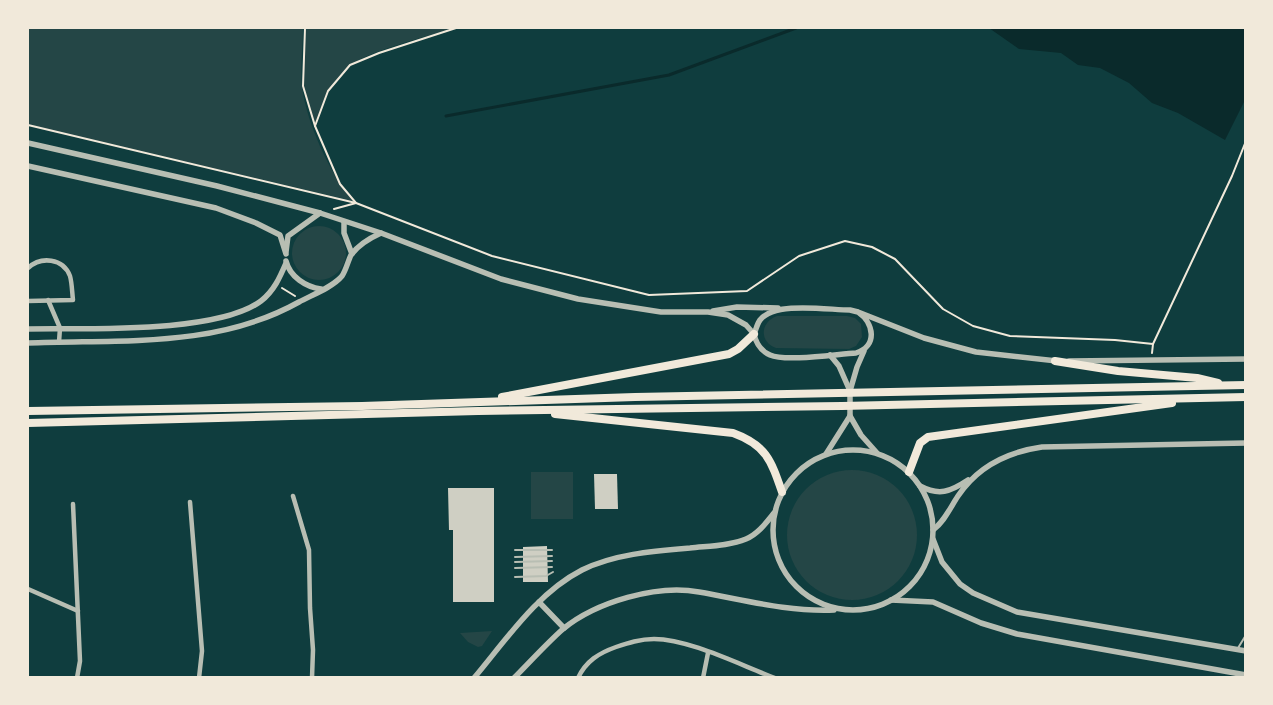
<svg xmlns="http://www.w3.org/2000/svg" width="1273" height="705" font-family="Barlow,sans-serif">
<rect width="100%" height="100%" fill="#0f3d3e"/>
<g fill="#244646">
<path d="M 28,28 L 303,28 C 303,46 300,67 302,86 C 306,122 330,174 353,201 L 28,125 Z"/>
<path d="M 305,28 L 454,28 C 432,35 365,52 349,66 C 331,81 323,104 315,125 L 303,86 Z"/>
<circle cx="319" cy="253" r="27"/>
<path d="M 777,316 L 847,316 L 855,318 L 861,324 L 862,337 L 856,346 L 849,349 L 776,348 C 759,342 760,322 777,316 Z"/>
<circle cx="852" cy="535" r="65"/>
<rect x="531" y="472" width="42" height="47"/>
<path d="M 492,631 L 482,646 L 478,647 L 468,642 L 460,633 Z"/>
</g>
<path fill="#0a2a2b" d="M 989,28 L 1245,28 L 1245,100 L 1225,140 L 1178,113 L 1152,103 L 1129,83 L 1100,68 L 1078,65 L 1061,53 L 1019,49 Z"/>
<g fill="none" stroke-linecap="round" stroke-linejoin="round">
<path stroke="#0a2a2b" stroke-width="3" d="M 446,116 L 669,75 L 796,28"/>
</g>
<g fill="#cfcfc3">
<path d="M 594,474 L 617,474 L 618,509 L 595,509 Z"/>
<path d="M 448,488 L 494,488 L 494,602 L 453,602 L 453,530 L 449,530 Z"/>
<path d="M 547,546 L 548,582 L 523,582 L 523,547 Z"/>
</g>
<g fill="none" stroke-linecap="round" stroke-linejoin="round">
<g stroke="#f1e9da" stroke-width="2">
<path d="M 305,28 L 303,86 L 315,126"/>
<path d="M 456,28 L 379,53 L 350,65 L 328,91 L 315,126 L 340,184 L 356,203 L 492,256 L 649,295 L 747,291 L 799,256 L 845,241 L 872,247 L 895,259 L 943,309 L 973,326 L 1010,336 L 1115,340 L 1153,344"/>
<path d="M 28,125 L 356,203 L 334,209"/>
<path d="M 282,288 L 295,296"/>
<path d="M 1152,353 L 1153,344 L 1232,176 L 1246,141"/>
</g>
<g stroke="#b8beb3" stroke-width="2">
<path d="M 515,550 L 552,550"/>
<path d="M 515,557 L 552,556"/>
<path d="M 515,562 L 552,561"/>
<path d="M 515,568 L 552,567"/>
<path d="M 515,577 L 546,576 L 553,572"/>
<path d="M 1238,648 L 1246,635"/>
</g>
<g stroke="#b8beb3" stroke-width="4.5">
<path d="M 28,268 C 41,256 63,258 70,276 C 72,283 72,292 73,300 L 28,301"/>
<path d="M 48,300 L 60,328 L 59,342"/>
<path d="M 293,496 L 309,550 L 310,608 L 313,650 L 312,678"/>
<path d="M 190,502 L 202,651 L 199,678"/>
<path d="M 73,504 L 80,661 L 77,678"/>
<path d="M 28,589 L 78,611"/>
<path d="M 578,678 C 586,661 599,653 616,647 C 628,643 640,639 654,639 C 689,639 740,665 775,678"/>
<path d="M 703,678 L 708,653"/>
</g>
<g stroke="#b8beb3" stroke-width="5.5">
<path d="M 28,143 L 217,186 L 320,213 L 381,233 L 501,279 L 578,299 L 661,312 L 708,312 L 728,315 L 746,325 L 754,334"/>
<path d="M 28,166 L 216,208 L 256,223 L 280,235 L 286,254"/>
<path d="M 344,222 L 344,233 L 352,254"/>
<path d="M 286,252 L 288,236 L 320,213"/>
<path d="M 286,261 C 290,277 306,287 321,289"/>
<path d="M 713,311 L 737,307 L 778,308"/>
<path d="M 858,312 C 874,323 878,346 856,353 C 837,354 786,362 770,355 C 761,351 756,343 754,334 C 756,330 757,324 760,320 C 775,301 828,310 850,310 L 858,312 L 924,338 L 976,352 L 1057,361"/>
<path d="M 28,329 C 85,328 217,334 261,301 C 274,291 280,277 286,263"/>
<path d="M 28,343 C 120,339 215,349 299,302 C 312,295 333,287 342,276 C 346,270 348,261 351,255 C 358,245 370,238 381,233"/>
<path d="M 830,355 L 839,366 L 850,391"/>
<path d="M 1069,361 L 1246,359"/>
<path d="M 850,416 L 861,435 L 877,453"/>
<circle cx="853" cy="530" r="80"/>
<path d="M 826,454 L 850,416 L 850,391 L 857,367 L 864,351"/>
<path d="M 920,486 C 939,496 950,492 968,480"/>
<path d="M 933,530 C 944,522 950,508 958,496 C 978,466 1007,452 1042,447 L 1246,443"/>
<path d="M 933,539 L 942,562 L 960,584 L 973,593 L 1017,612 L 1246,651"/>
<path d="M 891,600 L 933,602 L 981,623 L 1017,634 L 1246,675"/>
<path d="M 539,602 L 564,628"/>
<path d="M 474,678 C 506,640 537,593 582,570 C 614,554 654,551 690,548 C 708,546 729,546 746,539 C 758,534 766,523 774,513"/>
<path d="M 514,678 C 530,662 546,644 563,629 C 596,602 657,584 699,592 C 745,600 788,612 834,610"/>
</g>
<g stroke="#f1e9da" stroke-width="8">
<path d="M 1055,361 L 1118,371 L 1197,378 L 1218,383"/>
<path d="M 502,397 L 729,354 L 738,349 L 754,334"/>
<path d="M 28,411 L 362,406 L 635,397 L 1246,385"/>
<path d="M 555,414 L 733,433 C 766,445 771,460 782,492"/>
<path d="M 28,423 L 478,411 L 842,406 L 1246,397"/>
<path d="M 909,472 L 920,443 L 928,437 L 1172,403"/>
</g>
</g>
<rect width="1273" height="705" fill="none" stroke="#f1e9da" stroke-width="58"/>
</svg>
